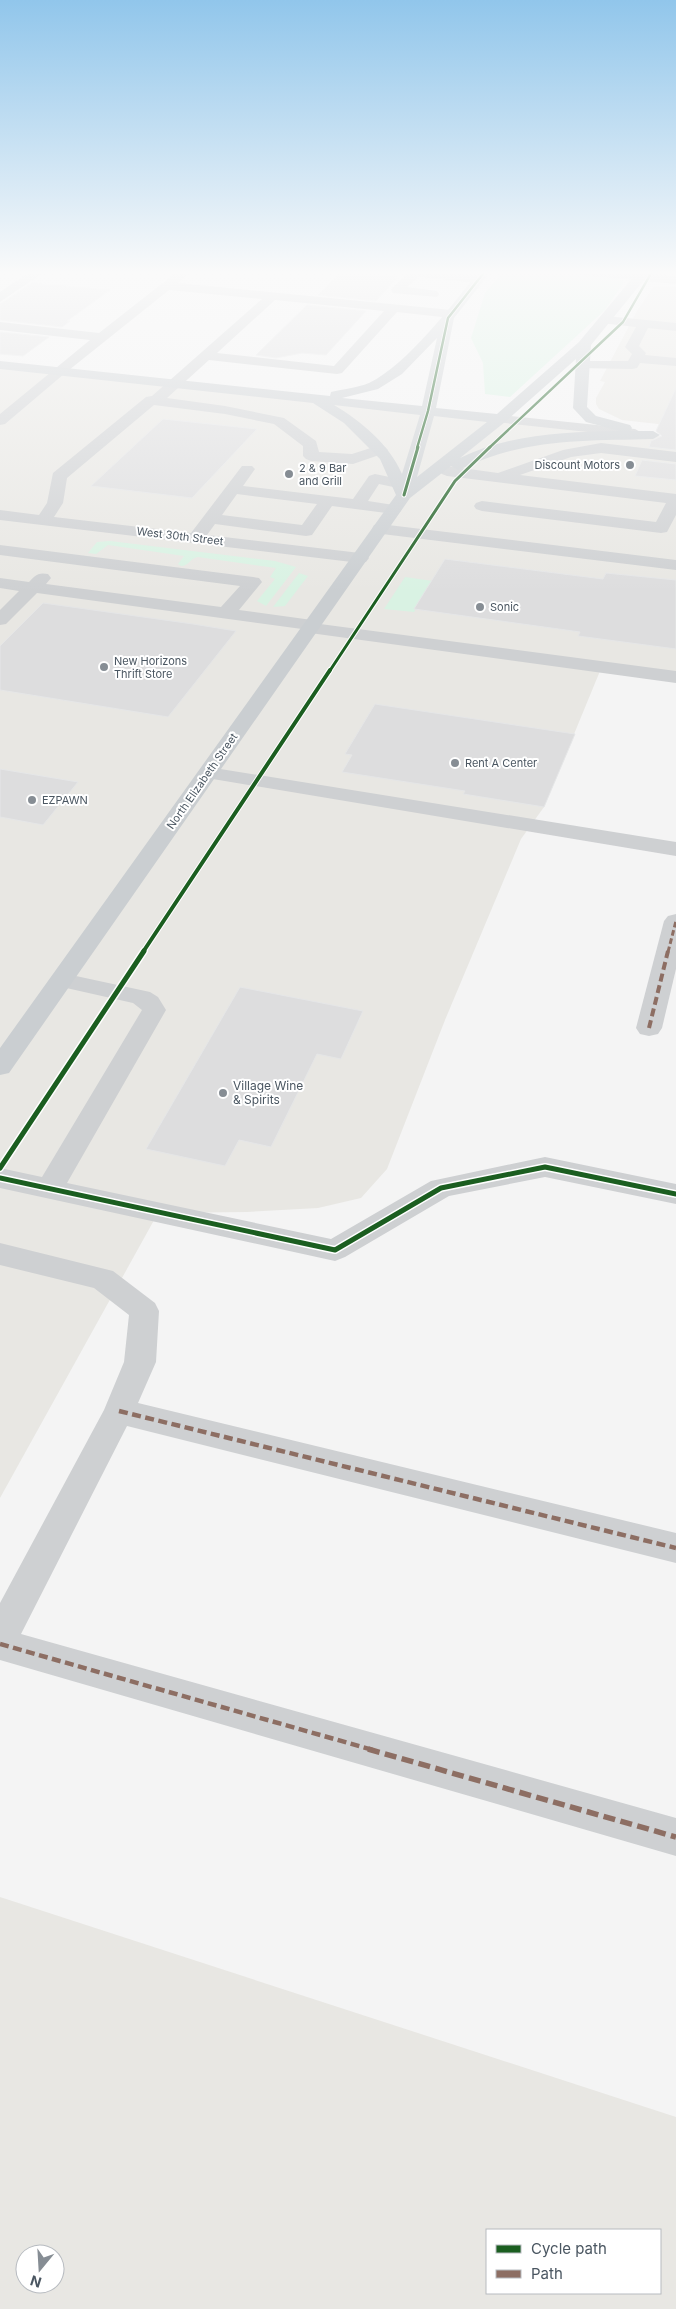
<svg xmlns="http://www.w3.org/2000/svg" width="676" height="2309" font-family="Inter,sans-serif">
<rect width="100%" height="100%" fill="#f4f4f4"/>
<g fill="#e8e7e3" fill-rule="evenodd">
<path d="M 654,286 L 676,287 L 676,426 L 622,420 L 599,409 L 596,404 L 596,398 L 605,382 L 600,381 L 637,311 Z"/>
<path d="M 0,365 L 676,438 L 676,681 L 600,671 L 544,807 L 521,839 L 445,1020 L 387,1169 L 361,1198 L 318,1208 L 247,1212 L 158,1213 L 0,1498 Z"/>
<path d="M 0,1897 L 676,2117 L 676,2309 L 0,2309 ZM 660,2230 L 660,2293 L 487,2293 L 487,2230 ZM 25,2254 L 55,2254 L 55,2284 L 25,2284 Z"/>
</g>
<g fill="#d9f2e3">
<path d="M 504,270 L 530,270 L 612,277 L 624,282 L 605,310 L 510,397 L 485,394 L 483,363 L 471,338 L 485,293 Z"/>
<path d="M 110,541 L 275,561 L 296,567 L 266,606 L 257,601 L 275,579 L 270,577 L 276,568 L 198,557 C 190,558 189,566 181,566 L 178,564 L 184,556 L 108,545 L 96,554 L 88,553 L 97,542 Z"/>
<path d="M 299,573 L 308,576 L 285,606 L 273,607 Z"/>
<path d="M 405,577 L 433,581 L 414,612 L 384,609 Z"/>
</g>
<g fill="#ddddde" stroke="#e5e6e7">
<path d="M 341,272 L 398,277 L 376,301 L 318,295 Z"/>
<path d="M 32,283 L 110,290 L 67,321 L 70,321 L 62,327 L 0,320 L 0,304 Z"/>
<path d="M 307,305 L 366,311 L 326,355 L 302,353 L 276,358 L 256,355 Z"/>
<path d="M 0,332 L 49,337 L 23,356 L 0,354 Z"/>
<path d="M 676,388 L 676,450 L 649,447 L 651,441 L 662,436 L 656,431 Z"/>
<path d="M 163,419 L 257,429 L 192,498 L 91,486 Z"/>
<path d="M 642,460 L 676,464 L 676,480 L 635,476 Z"/>
<path d="M 445,559 L 603,579 L 606,573 L 676,580 L 676,649 L 578,636 L 580,632 L 414,609 Z"/>
<path d="M 43,603 L 193,624 L 236,631 L 168,717 L 0,690 L 0,646 Z"/>
<path d="M 375,704 L 575,734 L 544,807 L 463,794 L 465,791 L 342,772 L 352,755 L 345,754 Z"/>
<path d="M 0,769 L 78,782 L 43,825 L 0,817 Z"/>
<path d="M 240,987 L 363,1011 L 341,1059 L 317,1054 L 271,1147 L 239,1140 L 225,1166 L 146,1149 Z"/>
</g>
<g fill="none" stroke-linecap="round" stroke-linejoin="round">
<g fill="#ced0d2" fill-rule="evenodd">
<path d="M 33,270 L 47,270 L 0,302 L 0,292 Z"/>
<path d="M 182,270 L 188,274 L 178,283 L 451,310 L 457,314 L 451,318 L 397,312 L 342,373 L 337,374 L 209,360 L 167,398 L 225,406 L 284,418 L 316,441 L 319,452 L 352,454 L 380,445 L 385,447 L 388,450 L 385,453 L 353,464 L 311,461 L 306,459 L 303,456 L 303,446 L 274,424 L 225,414 L 154,405 L 67,478 L 63,503 L 54,517 L 191,533 L 242,466 L 252,466 L 255,469 L 243,486 L 353,499 L 369,476 L 375,474 L 404,480 L 406,483 L 404,486 L 398,488 L 379,484 L 368,501 L 400,506 L 402,509 L 400,512 L 394,514 L 332,506 L 312,535 L 306,536 L 215,524 L 207,535 L 360,553 L 366,554 L 369,558 L 366,562 L 360,563 L 0,520 L 0,510 L 39,515 L 47,503 L 53,473 L 146,397 L 152,396 L 262,299 L 169,290 L 64,374 L 5,424 L 0,425 L 0,414 L 90,340 L 0,330 L 0,322 L 99,333 L 178,271 ZM 275,300 L 384,311 L 334,366 L 217,353 ZM 237,494 L 317,504 L 302,525 L 222,515 Z"/>
<path d="M 412,270 L 479,275 L 485,279 L 479,283 L 418,277 L 407,287 L 437,291 L 439,294 L 437,297 L 393,293 L 391,290 L 393,287 Z"/>
<path d="M 565,270 L 611,270 L 676,276 L 676,284 L 571,274 Z"/>
<path d="M 606,316 L 676,323 L 676,331 L 648,328 L 639,346 L 646,353 L 645,355 L 676,358 L 676,366 L 640,363 L 637,368 L 632,369 L 577,368 L 575,365 L 582,361 L 628,361 L 632,354 L 625,347 L 636,327 L 601,323 L 600,320 Z"/>
<path d="M 500,415 L 635,429 L 642,433 L 635,437 L 495,422 L 493,419 L 495,416 Z"/>
<path d="M 601,443 L 676,452 L 676,462 L 601,453 L 571,457 L 520,475 L 676,494 L 676,515 L 667,532 L 661,533 L 482,511 L 476,509 L 474,506 L 476,503 L 482,501 L 656,522 L 666,503 L 447,476 L 442,474 L 439,471 L 442,468 L 447,466 L 498,473 L 563,450 Z"/>
<path d="M 380,524 L 676,560 L 676,570 L 374,533 L 372,529 L 374,525 Z"/>
<path d="M 0,545 L 253,577 L 259,578 L 262,582 L 239,610 L 312,620 L 320,624 L 676,671 L 676,683 L 310,633 L 302,629 L 37,593 L 6,624 L 0,625 L 0,610 L 19,591 L 0,588 L 0,578 L 29,582 C 35,575 39,572 48,574 L 51,578 L 46,584 L 221,607 L 240,586 L 0,555 Z"/>
<path d="M 208,767 L 676,842 L 676,856 L 201,777 L 198,773 L 201,769 Z"/>
<path d="M 676,914 L 676,969 L 662,1028 L 658,1034 L 649,1036 L 640,1034 L 636,1028 L 664,921 L 668,916 Z"/>
<path d="M 62,973 L 150,992 L 158,997 L 166,1010 L 67,1183 L 331,1239 L 431,1181 L 545,1157 L 676,1184 L 676,1204 L 545,1177 L 449,1196 L 345,1257 L 335,1261 L 0,1188 L 0,1168 L 42,1177 L 142,1010 L 133,1003 L 53,985 L 50,980 L 53,975 Z"/>
<path d="M 0,1243 L 113,1271 L 155,1303 L 159,1311 L 156,1362 L 138,1403 L 676,1533 L 676,1563 L 127,1426 L 21,1634 L 676,1818 L 676,1856 L 0,1660 L 0,1603 L 104,1410 L 124,1362 L 129,1315 L 94,1288 L 0,1265 Z"/>
</g>
<path fill="#caced1" fill-rule="evenodd" d="M 480,270 L 492,270 L 454,318 L 436,408 L 497,414 L 579,342 L 639,270 L 652,270 L 591,345 L 587,407 L 596,416 L 630,425 L 632,428 L 630,431 L 653,431 L 660,435 L 653,439 C 584,441 527,438 463,468 L 458,470 L 451,466 L 410,498 L 9,1073 L 0,1075 L 0,1048 L 396,495 L 380,459 L 344,423 L 313,403 L 0,369 L 0,361 L 330,396 L 331,392 C 343,389 357,388 369,383 C 407,365 453,304 480,270 ZM 437,338 L 422,406 L 342,398 L 378,389 L 402,374 ZM 576,359 L 573,408 L 586,422 L 620,431 C 564,432 510,434 460,458 L 505,422 ZM 334,405 L 420,415 L 402,474 C 389,444 362,422 334,405 ZM 434,416 L 487,422 L 417,477 Z"/>
<path stroke="#8d6e63" stroke-width="3" stroke-dasharray="5.5 3" stroke-linecap="butt" d="M 668,952 L 676,921"/>
<path stroke="#8d6e63" stroke-width="4" stroke-dasharray="8 4" stroke-linecap="butt" d="M 649,1028 L 668,951"/>
<g stroke="#8d6e63" stroke-width="4.5" stroke-dasharray="9 4.5" stroke-linecap="butt">
<path d="M 119,1411 L 676,1548"/>
<path d="M 0,1644 L 373,1750"/>
</g>
<path stroke="#8d6e63" stroke-width="5.5" stroke-dasharray="12 5.5" stroke-linecap="butt" d="M 368,1749 L 676,1837"/>
<g stroke="#fff" stroke-width="4">
<g id="cycleway-far3">
<path d="M 417,448 L 428,411 L 448,318 L 486,270"/>
<path d="M 489,448 L 623,322 L 653,270"/>
</g>
</g>
<g stroke="#fff" stroke-width="5">
<g id="cycleway-far2">
<path d="M 404,495 L 418,447"/>
<path d="M 329,672 L 455,481 L 490,447"/>
</g>
</g>
<g stroke="#fff" stroke-width="6">
<path id="cycleway-far1" d="M 143,952 L 330,670"/>
</g>
<g stroke="#fff" stroke-width="8">
<g id="cycleway">
<path d="M 0,1168 L 144,951"/>
<path d="M 0,1178 L 335,1250 L 441,1188 L 545,1167 L 676,1194"/>
</g>
</g>
<use href="#cycleway-far3" stroke="#1b5e20" stroke-width="2.5"/>
<use href="#cycleway-far2" stroke="#1b5e20" stroke-width="3"/>
<use href="#cycleway-far1" stroke="#1b5e20" stroke-width="4"/>
<use href="#cycleway" stroke="#1b5e20" stroke-width="5"/>
</g>
<linearGradient id="sky" x2="0" y2="1"><stop stop-color="#91c6eb"/><stop offset="0.46" stop-color="#fafafa"/><stop offset="1" stop-color="#fafafa" stop-opacity="0"/></linearGradient>
<rect width="676" height="593" fill="url(#sky)"/>
<g fill="#868d94" stroke="#fff" stroke-width="2">
<circle cx="630" cy="465" r="5"/>
<circle cx="289" cy="474" r="5"/>
<circle cx="480" cy="607" r="5"/>
<circle cx="104" cy="667" r="5"/>
<circle cx="455" cy="763" r="5"/>
<circle cx="32" cy="800" r="5"/>
<circle cx="223" cy="1093" r="5"/>
</g>
<g text-anchor="middle" stroke-width="4" stroke-linejoin="round" paint-order="stroke">
<g font-size="11" fill="#4a5661" stroke="#fff" text-anchor="start">
<text x="620" y="469" text-anchor="end">Discount Motors</text>
<text x="299" y="472">2 &amp; 9 Bar<tspan x="299" dy="13">and Grill</tspan></text>
<text x="490" y="611">Sonic</text>
<text x="114" y="665">New Horizons<tspan x="114" dy="13">Thrift Store</tspan></text>
<text x="465" y="767">Rent A Center</text>
<text x="42" y="804">EZPAWN</text>
</g>
<g font-size="11" fill="#4a5661" stroke="#fff">
<text transform="translate(180 536) rotate(7)" y="4">West 30th Street</text>
<text transform="translate(202 781) rotate(-55)" y="4">North Elizabeth Street</text>
</g>
<g font-size="12" fill="#4a5661" stroke="#fff" text-anchor="start">
<text x="233" y="1090">Village Wine<tspan x="233" dy="14">&amp; Spirits</tspan></text>
</g>
</g>
<rect x="486" y="2229" width="175" height="65" fill="#ffffff" stroke="#b7bbc0"/>
<rect x="496" y="2245" width="25" height="8" fill="#1b5e20" stroke="#b7bbc0"/>
<text x="531" y="2254" font-size="15" fill="#4a5661">Cycle path</text>
<rect x="496" y="2270" width="25" height="8" fill="#8d6e63" stroke="#b7bbc0"/>
<text x="531" y="2279" font-size="15" fill="#4a5661">Path</text>
<g transform="translate(40 2269) rotate(198)"><circle r="24" fill="#ffffff" stroke="#b7bbc0"/>
<path d="M0-4L9 19L0 12L-9 19Z" fill="#868d94"/>
<text y="-8" font-size="14" font-weight="bold" text-anchor="middle" fill="#4a5661">N</text>
</g>
</svg>
